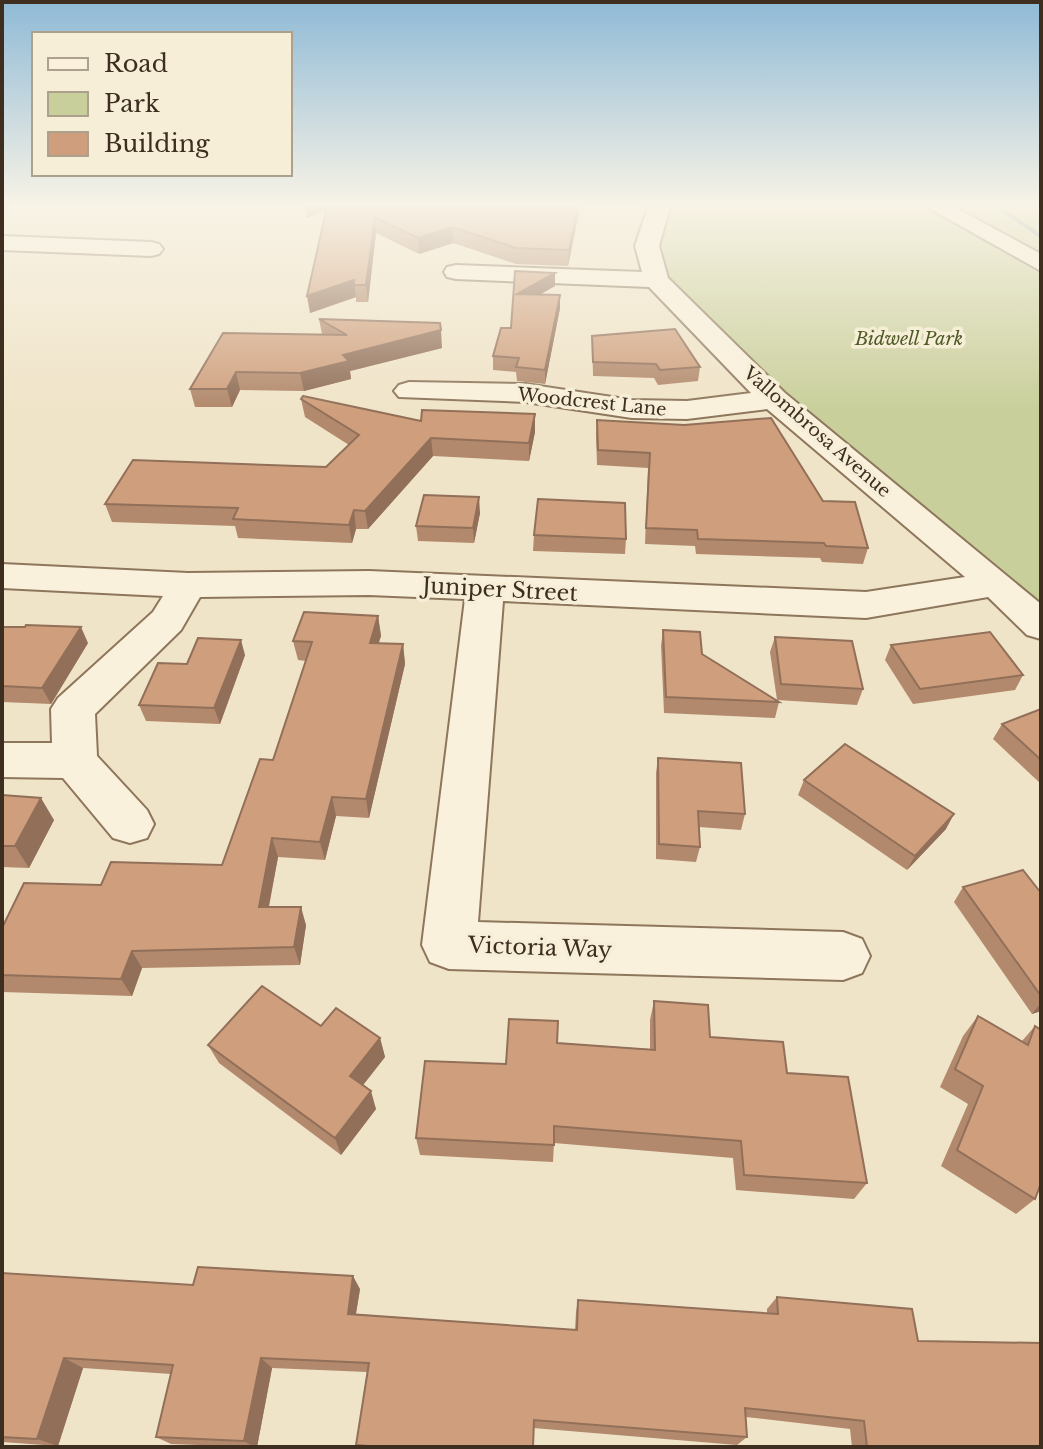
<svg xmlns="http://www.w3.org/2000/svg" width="1043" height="1449" font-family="'Libre Baskerville',serif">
<rect width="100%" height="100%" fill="#f0e4c8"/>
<path fill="#c9cf9b" d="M 659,207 L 1041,207 L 1041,626 L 656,280 Z"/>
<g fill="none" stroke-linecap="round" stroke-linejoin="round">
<path fill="#6f938a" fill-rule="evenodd" d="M 995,207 L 1002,207 L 1041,234 L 1041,239 Z"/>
<g stroke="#8d765c" stroke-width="4">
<g id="minor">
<path d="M 648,207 L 670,207 L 659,246 L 668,278 L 785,393 L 1041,604 L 1041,639 L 1027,635 L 988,597 L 866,618 L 503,601 L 478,922 L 843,932 L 862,939 L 870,956 L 862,973 L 843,980 L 449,969 L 430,962 L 422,945 L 465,599 L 369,595 L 200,597 L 181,630 L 95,714 L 97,756 L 147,810 L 154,824 L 147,838 L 130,843 L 113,838 L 63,778 L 2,777 L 2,743 L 52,743 L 51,709 L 58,698 L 153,612 L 163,596 L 2,588 L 2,564 L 188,573 L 369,571 L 866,592 L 965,577 L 767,409 L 687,419 L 632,418 L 526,402 L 399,397 L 394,391 L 399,385 L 409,382 L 526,384 L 632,400 L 687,401 L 751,393 L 649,287 L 456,279 L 447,277 L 444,272 L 447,267 L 456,265 L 642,272 L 635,246 Z"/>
<path d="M 927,207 L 954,207 L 1041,254 L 1041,271 Z"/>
<path d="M 2,236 L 151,242 L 159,244 L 163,249 L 159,254 L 151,256 L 2,250 Z"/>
</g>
</g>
<use href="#minor" fill="#faf1dc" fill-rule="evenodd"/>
</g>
<g fill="#b2896c">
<path d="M 306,207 L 580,207 L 568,266 L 516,264 L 453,243 L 419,254 L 376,233 L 368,302 L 356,302 L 356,297 L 310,313 L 327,210 L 307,218 Z"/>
<path d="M 555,273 L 555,286 L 540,294 L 560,308 L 545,384 L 517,381 L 516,372 L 493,370 L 493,356 L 511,328 Z"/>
<path d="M 319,319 L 442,348 L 350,371 L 351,379 L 304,391 L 240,390 L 232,407 L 195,407 L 190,389 L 322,334 Z"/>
<path d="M 592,336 L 700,367 L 698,381 L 658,385 L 654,378 L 593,376 Z"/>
<path d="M 301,399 L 421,421 L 535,432 L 529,461 L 433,456 L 368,529 L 356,529 L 352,543 L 238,538 L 235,526 L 112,522 L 105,504 L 326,467 L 349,445 L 305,417 Z"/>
<path d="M 597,420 L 823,501 L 868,548 L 863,564 L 822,562 L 820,558 L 696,554 L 695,546 L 645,544 L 648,468 L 597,465 L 596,435 Z"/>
<path d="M 480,513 L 474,543 L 418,541 L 416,526 Z"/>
<path d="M 534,535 L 626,539 L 625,554 L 533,551 Z"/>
<path d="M 378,616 L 381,636 L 378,643 L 403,644 L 405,664 L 369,818 L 336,816 L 325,860 L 278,857 L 269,907 L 306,925 L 300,965 L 142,968 L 132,996 L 2,992 L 2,928 L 101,885 L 222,865 L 273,760 L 306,661 L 298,660 L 293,641 Z"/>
<path d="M 2,627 L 88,643 L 51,704 L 2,702 Z"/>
<path d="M 663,630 L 779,702 L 775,718 L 664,713 L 661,646 Z"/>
<path d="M 775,637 L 863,689 L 857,705 L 777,700 L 770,652 Z"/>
<path d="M 891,645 L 1023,675 L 1015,690 L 913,704 L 885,660 Z"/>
<path d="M 245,655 L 220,724 L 146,721 L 139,705 L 187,664 Z"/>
<path d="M 1041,709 L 1041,784 L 993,739 L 1002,724 Z"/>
<path d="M 658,758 L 745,814 L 741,830 L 699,827 L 700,847 L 696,862 L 656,859 L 656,773 Z"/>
<path d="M 804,780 L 946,829 L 907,870 L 798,795 Z"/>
<path d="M 2,795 L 54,820 L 29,868 L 2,867 Z"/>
<path d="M 963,887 L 1041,893 L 1041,1011 L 1032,1014 L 954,902 Z"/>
<path d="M 654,1001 L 710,1037 L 787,1073 L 867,1183 L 854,1199 L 736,1190 L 733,1158 L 554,1143 L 553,1162 L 420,1155 L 416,1138 L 506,1064 L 557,1043 L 650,1049 L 650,1020 Z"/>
<path d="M 978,1016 L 1022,1041 L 1035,1026 L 1035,1199 L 1016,1214 L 941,1166 L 968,1104 L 940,1087 L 963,1036 Z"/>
<path d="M 321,1026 L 380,1038 L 385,1057 L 363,1085 L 376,1109 L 341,1155 L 219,1063 L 208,1045 Z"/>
<path d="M 2,1273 L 193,1285 L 360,1289 L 356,1314 L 575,1330 L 576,1312 L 578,1300 L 767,1314 L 767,1309 L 777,1297 L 918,1341 L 1041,1447 L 852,1447 L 850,1429 L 746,1417 L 747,1437 L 737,1445 L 533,1428 L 533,1447 L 358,1447 L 356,1445 L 367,1372 L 272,1368 L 257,1447 L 171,1444 L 156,1437 L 171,1374 L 83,1368 L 58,1446 L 2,1442 Z"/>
</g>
<g fill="#916f58">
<path d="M 306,207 L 333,207 L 307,218 Z"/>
<path d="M 578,207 L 580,207 L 568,266 L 569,250 Z"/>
<path d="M 375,217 L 376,233 L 368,302 L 366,285 Z"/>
<path d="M 452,227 L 453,243 L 419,254 L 418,238 Z"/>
<path d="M 555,273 L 555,286 L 517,308 L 517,294 Z"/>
<path d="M 354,280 L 356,297 L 310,313 L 307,296 Z"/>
<path d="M 560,295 L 560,308 L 545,384 L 545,370 Z"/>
<path d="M 441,330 L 442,348 L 350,371 L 351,379 L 304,391 L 300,373 L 343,355 Z"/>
<path d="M 236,372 L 240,390 L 232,407 L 227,389 Z"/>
<path d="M 535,414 L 535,432 L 529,461 L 529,443 Z"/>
<path d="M 431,438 L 433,456 L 368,529 L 365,511 Z"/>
<path d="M 479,497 L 480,513 L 474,543 L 473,528 Z"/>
<path d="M 354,510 L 356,529 L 352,543 L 349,525 Z"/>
<path d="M 378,616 L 381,636 L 373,662 L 370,643 Z"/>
<path d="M 81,627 L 88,643 L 51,704 L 42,688 Z"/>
<path d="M 241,640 L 245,655 L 220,724 L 214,708 Z"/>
<path d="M 403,644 L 405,664 L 369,818 L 366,799 Z"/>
<path d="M 332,797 L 336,816 L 325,860 L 320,842 Z"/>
<path d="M 41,798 L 54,820 L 29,868 L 15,846 Z"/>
<path d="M 954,814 L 946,829 L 907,870 L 915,856 Z"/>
<path d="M 272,838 L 278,857 L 265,925 L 259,907 Z"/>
<path d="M 301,907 L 306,925 L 300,965 L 294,947 Z"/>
<path d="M 132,951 L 142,968 L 132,996 L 121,979 Z"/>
<path d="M 1041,1003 L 1041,1011 L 1032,1014 Z"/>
<path d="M 380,1038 L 385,1057 L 356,1094 L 350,1076 Z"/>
<path d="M 371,1091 L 376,1109 L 341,1155 L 335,1138 Z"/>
<path d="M 353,1276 L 360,1289 L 354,1325 L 348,1314 Z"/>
<path d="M 64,1358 L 83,1368 L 58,1446 L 37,1439 Z"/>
<path d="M 261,1358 L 272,1368 L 257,1447 L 254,1447 L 244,1441 Z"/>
</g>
<g fill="#cf9f7d" stroke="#916f58" stroke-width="2">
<path d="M 327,207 L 578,207 L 569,250 L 516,248 L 452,227 L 418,238 L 375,217 L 366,285 L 354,285 L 354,280 L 307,296 Z"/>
<path d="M 515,271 L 555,273 L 517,294 L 560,295 L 545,370 L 516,367 L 519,358 L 493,356 L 501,328 L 511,328 Z"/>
<path d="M 319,319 L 440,323 L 441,330 L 343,355 L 349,361 L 300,373 L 236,372 L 227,389 L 190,389 L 223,333 L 347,335 Z"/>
<path d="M 675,329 L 700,367 L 660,370 L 656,364 L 593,362 L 592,336 Z"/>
<path d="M 303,396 L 421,421 L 422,410 L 535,414 L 529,443 L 431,438 L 365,511 L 354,510 L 349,525 L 233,519 L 238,508 L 105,504 L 133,460 L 326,467 L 359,435 L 301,399 Z"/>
<path d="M 771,418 L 823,501 L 855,502 L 868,548 L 826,546 L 824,543 L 698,539 L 697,530 L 646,528 L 650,453 L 598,450 L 597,420 L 684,425 Z"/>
<path d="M 424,495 L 479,497 L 473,528 L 416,526 Z"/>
<path d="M 538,499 L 625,503 L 626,539 L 534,535 Z"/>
<path d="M 304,612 L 378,616 L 370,643 L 403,644 L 366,799 L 332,797 L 320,842 L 272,838 L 259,907 L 301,907 L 294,947 L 132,951 L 121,979 L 2,975 L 2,928 L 24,883 L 101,885 L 111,862 L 222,865 L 260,759 L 273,760 L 312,642 L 293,641 Z"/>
<path d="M 26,625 L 81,627 L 42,688 L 2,686 L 2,627 L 25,627 Z"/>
<path d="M 663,630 L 700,632 L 702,654 L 779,702 L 666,697 Z"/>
<path d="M 990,632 L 1023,675 L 920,689 L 891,645 Z"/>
<path d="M 775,637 L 852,641 L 863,689 L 781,684 Z"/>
<path d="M 198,638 L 241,640 L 214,708 L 139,705 L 158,663 L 187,664 Z"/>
<path d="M 1041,709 L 1041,760 L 1002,724 Z"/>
<path d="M 845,744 L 954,814 L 915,856 L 804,780 Z"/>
<path d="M 658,758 L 741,763 L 745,814 L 698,811 L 700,847 L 659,844 Z"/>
<path d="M 2,795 L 41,798 L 15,846 L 2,846 Z"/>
<path d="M 1023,870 L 1041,893 L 1041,996 L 963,887 Z"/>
<path d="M 262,986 L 321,1026 L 336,1008 L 380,1038 L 350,1076 L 371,1091 L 335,1138 L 208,1045 Z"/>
<path d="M 654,1001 L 708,1005 L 710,1037 L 783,1042 L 787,1073 L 848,1077 L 867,1183 L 744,1175 L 741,1141 L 554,1126 L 554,1145 L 416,1138 L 425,1061 L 506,1064 L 509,1019 L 558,1021 L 557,1043 L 655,1050 Z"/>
<path d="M 978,1016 L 1028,1045 L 1035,1026 L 1041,1030 L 1041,1183 L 1035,1199 L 957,1150 L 983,1086 L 955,1069 Z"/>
<path d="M 198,1267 L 353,1276 L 348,1314 L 577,1330 L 578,1300 L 778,1314 L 777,1297 L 912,1309 L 918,1341 L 1041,1343 L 1041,1447 L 867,1447 L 864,1421 L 745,1408 L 747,1437 L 534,1420 L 533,1447 L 382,1447 L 356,1445 L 369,1363 L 261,1358 L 244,1441 L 156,1437 L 173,1365 L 64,1358 L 37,1439 L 2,1437 L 2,1273 L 193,1285 Z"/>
</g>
<linearGradient id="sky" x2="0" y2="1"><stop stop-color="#8fbad6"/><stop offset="0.5" stop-color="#f8f3e6"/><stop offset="1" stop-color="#f8f3e6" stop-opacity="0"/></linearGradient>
<rect width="1043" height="410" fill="url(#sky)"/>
<g text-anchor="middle" stroke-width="7" stroke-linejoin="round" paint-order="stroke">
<g font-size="18" font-style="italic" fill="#4d5a26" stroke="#f7eed8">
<text x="909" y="345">Bidwell Park</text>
</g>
<g font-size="18" fill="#3d2e20" stroke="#f7eed8">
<text transform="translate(592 402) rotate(6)" y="6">Woodcrest Lane</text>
<text transform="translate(817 432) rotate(41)" y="6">Vallombrosa Avenue</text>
</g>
<g font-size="22" fill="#3d2e20" stroke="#f7eed8">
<text transform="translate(500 589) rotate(3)" y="8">Juniper Street</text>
<text transform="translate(540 947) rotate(2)" y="8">Victoria Way</text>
</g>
</g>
<rect width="1043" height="1449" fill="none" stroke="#3d2e20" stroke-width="8"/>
<rect x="32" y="32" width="260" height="144" fill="#f7eed8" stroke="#ada18e" stroke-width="2"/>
<rect x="48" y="58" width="40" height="12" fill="#faf1dc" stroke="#ada18e" stroke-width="2"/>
<text x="104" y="72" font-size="24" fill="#3d2e20">Road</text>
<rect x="48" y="92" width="40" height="24" fill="#c9cf9b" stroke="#ada18e" stroke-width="2"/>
<text x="104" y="112" font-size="24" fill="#3d2e20">Park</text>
<rect x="48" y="132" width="40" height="24" fill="#cf9f7d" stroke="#ada18e" stroke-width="2"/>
<text x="104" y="152" font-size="24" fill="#3d2e20">Building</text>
</svg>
